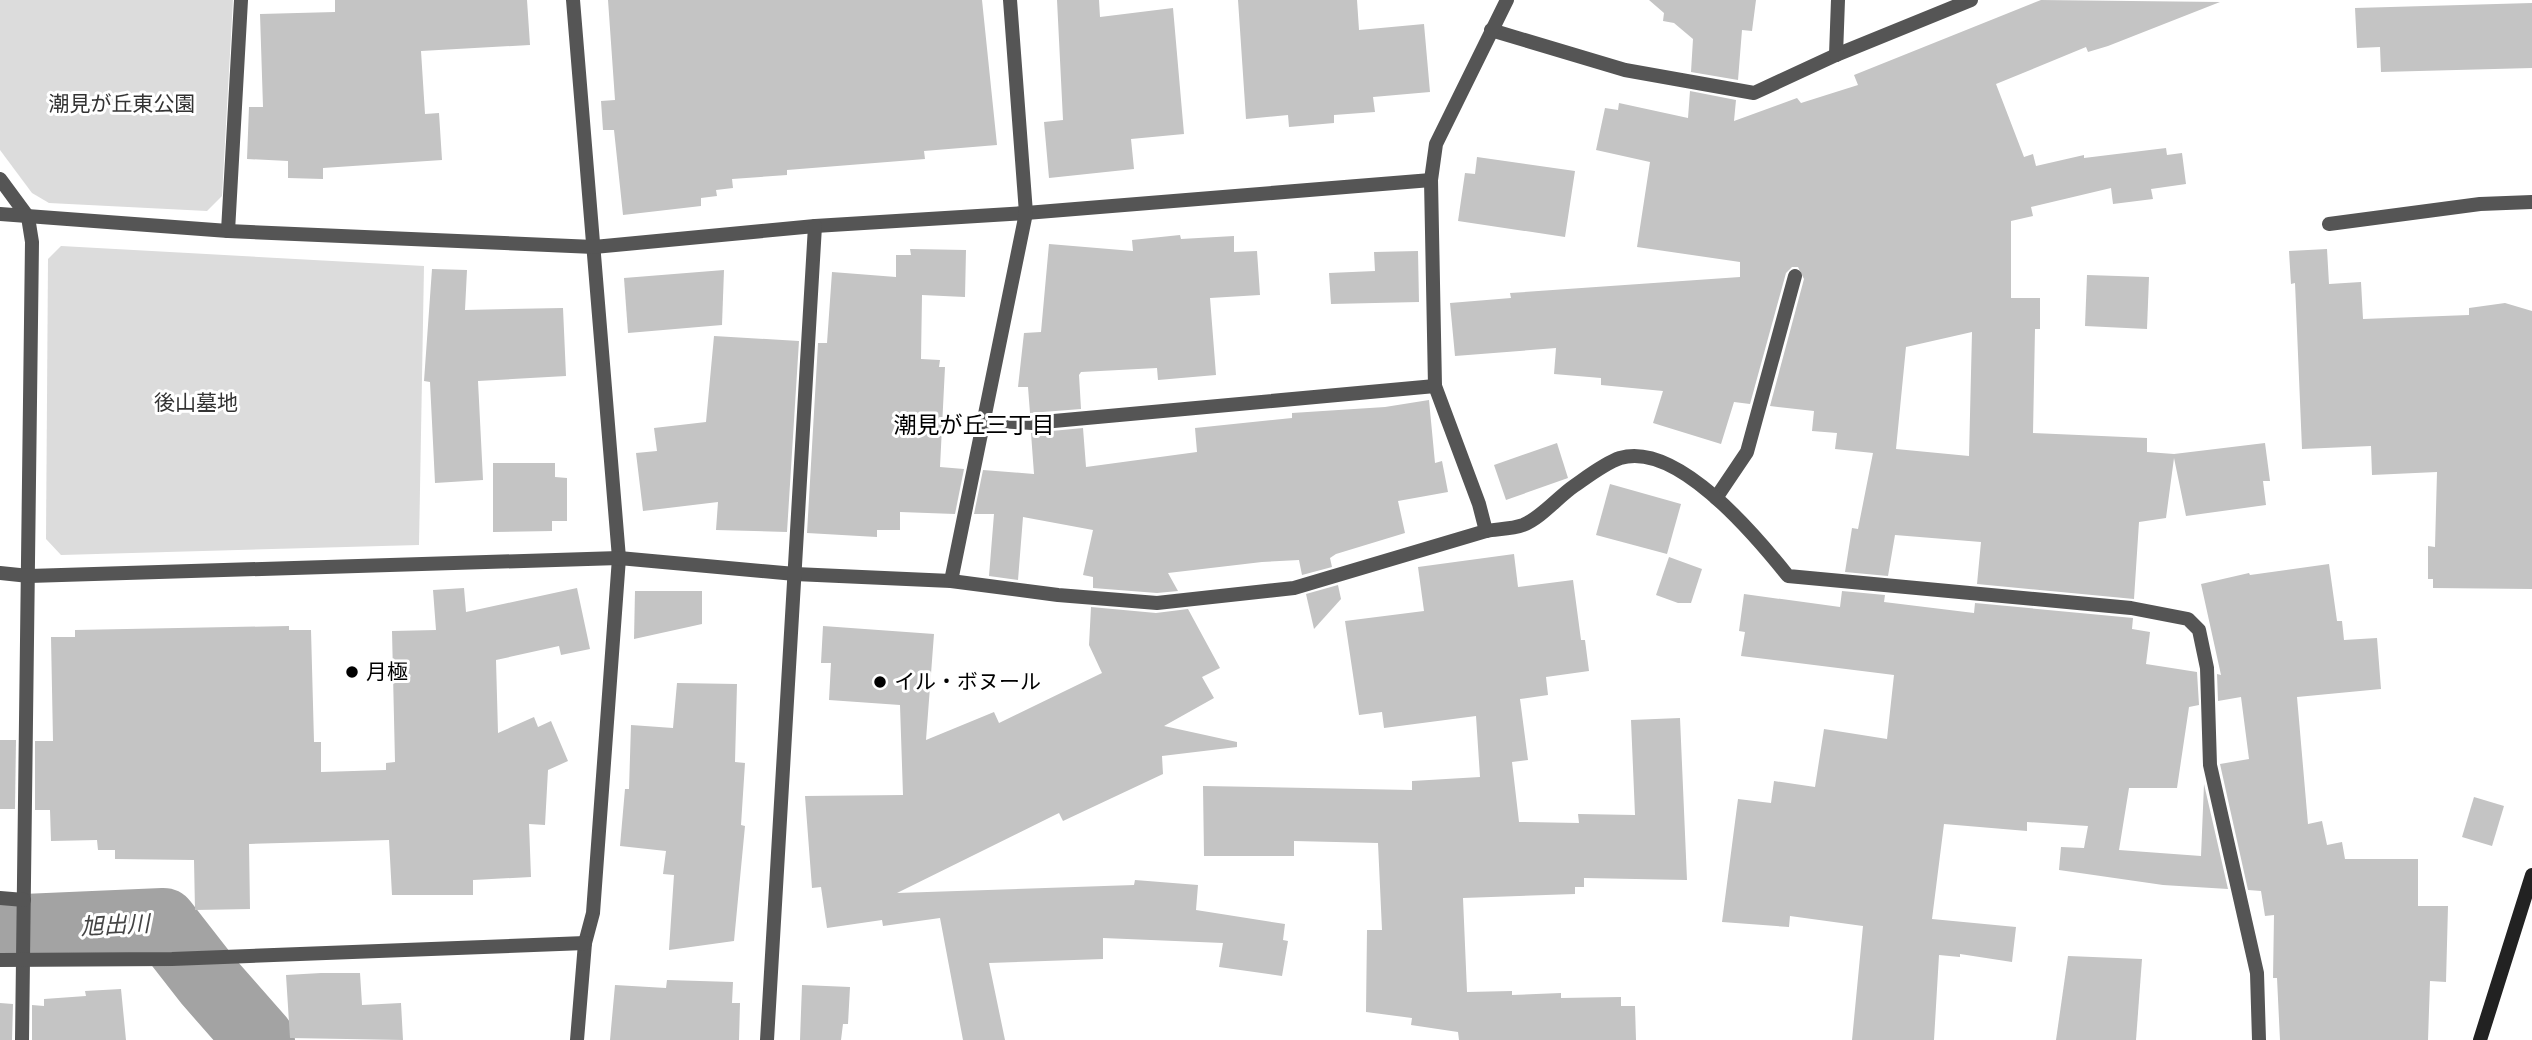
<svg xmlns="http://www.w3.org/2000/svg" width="2532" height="1040" font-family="'Exo 2','Noto Sans JP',sans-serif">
<rect width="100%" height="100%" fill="#fff"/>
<g fill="#dcdcdc">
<path d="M 0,0 L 233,0 L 222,196 L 207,211 L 49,203 L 32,193 L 0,150 Z"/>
<path d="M 61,246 L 424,266 L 419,545 L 61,555 L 46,539 L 48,259 Z"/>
</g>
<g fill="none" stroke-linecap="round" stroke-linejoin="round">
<path stroke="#a3a3a3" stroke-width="70" d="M 0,930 L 163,923 L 209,982 L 260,1040"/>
</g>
<g fill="#c4c4c4" fill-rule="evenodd">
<path d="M 335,0 L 527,0 L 530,45 L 421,51 L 425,114 L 439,113 L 442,160 L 323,168 L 323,179 L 288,178 L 288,161 L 247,159 L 249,107 L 263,107 L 260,14 L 335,12 Z"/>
<path d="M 608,0 L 982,0 L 997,145 L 924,151 L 925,159 L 787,170 L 787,175 L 732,179 L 733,188 L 716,190 L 717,196 L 701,198 L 701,206 L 623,215 L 614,130 L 603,130 L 601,101 L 615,100 Z"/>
<path d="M 1057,0 L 1099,0 L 1100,17 L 1173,8 L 1184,134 L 1131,139 L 1134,169 L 1049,178 L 1044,122 L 1063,120 Z"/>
<path d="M 1238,0 L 1357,0 L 1359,30 L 1424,24 L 1430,92 L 1373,97 L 1375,112 L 1334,115 L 1334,123 L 1289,127 L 1288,115 L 1246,119 Z"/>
<path d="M 1649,0 L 1756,0 L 1752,31 L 1742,30 L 1738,80 L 1691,72 L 1693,39 L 1674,23 L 1663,21 L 1664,13 Z"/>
<path d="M 2041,0 L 2220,2 L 2108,46 L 2088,52 L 2086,47 L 1996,84 L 2024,157 L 2033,154 L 2036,166 L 2084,155 L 2084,158 L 2166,148 L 2167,155 L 2182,153 L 2186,184 L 2151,189 L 2153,199 L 2113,204 L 2111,188 L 2031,207 L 2033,216 L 2011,221 L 2011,298 L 2040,298 L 2040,329 L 2035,329 L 2033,433 L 2147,438 L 2147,452 L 2174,454 L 2265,443 L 2270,481 L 2263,481 L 2266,505 L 2186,516 L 2174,458 L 2166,518 L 2139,522 L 2134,599 L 1977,584 L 1981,542 L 1895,535 L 1888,576 L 1845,572 L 1852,528 L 1858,529 L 1873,453 L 1835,449 L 1837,433 L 1812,431 L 1814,411 L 1770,406 L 1804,279 L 1798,267 L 1792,267 L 1786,273 L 1750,404 L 1734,402 L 1721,444 L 1653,423 L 1663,391 L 1601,385 L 1601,378 L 1554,374 L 1556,348 L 1455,356 L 1450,303 L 1511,298 L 1510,293 L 1740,277 L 1740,262 L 1637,247 L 1650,162 L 1596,150 L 1605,108 L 1618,110 L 1619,103 L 1688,118 L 1690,91 L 1736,100 L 1734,121 L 1797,98 L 1801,103 L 1858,85 L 1854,75 ZM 1972,332 L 1969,456 L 1896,449 L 1906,347 Z"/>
<path d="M 2532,3 L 2532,68 L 2381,72 L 2380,47 L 2357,48 L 2355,8 Z"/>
<path d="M 1477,157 L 1575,171 L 1565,237 L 1458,221 L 1465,173 L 1475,174 Z"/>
<path d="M 1180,235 L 1181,239 L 1234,236 L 1234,252 L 1257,251 L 1260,295 L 1210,298 L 1216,375 L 1158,380 L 1157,368 L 1081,372 L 1079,375 L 1081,409 L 1030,413 L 1028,387 L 1018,387 L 1024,333 L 1041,332 L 1049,244 L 1133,251 L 1132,240 Z"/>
<path d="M 910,249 L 966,250 L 965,297 L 922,295 L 921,359 L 940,360 L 939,367 L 945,367 L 940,467 L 964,469 L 955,514 L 900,512 L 900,530 L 877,530 L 877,537 L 807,533 L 818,343 L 827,343 L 832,272 L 896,277 L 896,255 L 911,255 Z"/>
<path d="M 2327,249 L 2329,284 L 2361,282 L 2363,319 L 2469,315 L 2469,308 L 2505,303 L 2532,311 L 2532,589 L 2433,588 L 2433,579 L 2428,579 L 2428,546 L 2435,547 L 2437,472 L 2372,475 L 2371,446 L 2302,449 L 2295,283 L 2291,284 L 2289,251 Z"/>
<path d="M 1418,251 L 1419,302 L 1331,304 L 1329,273 L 1375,271 L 1374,252 Z"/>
<path d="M 432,269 L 467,270 L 465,310 L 563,308 L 566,376 L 478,381 L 483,480 L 435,483 L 430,382 L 424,381 Z"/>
<path d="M 724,270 L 722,325 L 628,333 L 624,278 Z"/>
<path d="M 2087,275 L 2149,277 L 2147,329 L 2085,326 Z"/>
<path d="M 714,336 L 799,341 L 787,532 L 716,530 L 718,502 L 643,511 L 636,453 L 657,451 L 654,428 L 706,422 Z"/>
<path d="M 1429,400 L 1435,463 L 1442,461 L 1448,492 L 1398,501 L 1405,533 L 1336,554 L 1330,558 L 1332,567 L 1302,575 L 1299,560 L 1262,562 L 1168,573 L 1178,591 L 1157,593 L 1093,588 L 1093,577 L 1083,575 L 1093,530 L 1023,517 L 1018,580 L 989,576 L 994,514 L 974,514 L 983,470 L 1034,474 L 1031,433 L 1083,428 L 1086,467 L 1197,452 L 1195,428 L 1292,418 L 1292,413 L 1385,407 Z"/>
<path d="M 1557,443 L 1568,478 L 1506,500 L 1494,465 Z"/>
<path d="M 493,463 L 555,463 L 555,477 L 567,478 L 567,521 L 552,521 L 552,531 L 493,532 Z"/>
<path d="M 1610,484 L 1681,504 L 1667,554 L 1596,535 Z"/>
<path d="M 1514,554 L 1518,587 L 1573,580 L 1581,640 L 1585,640 L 1589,671 L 1546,677 L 1548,695 L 1520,699 L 1528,760 L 1512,762 L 1519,822 L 1579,823 L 1578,814 L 1635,815 L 1631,720 L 1680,718 L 1687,880 L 1584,878 L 1584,887 L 1575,887 L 1575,894 L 1463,898 L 1467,992 L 1512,991 L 1512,995 L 1561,993 L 1561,998 L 1621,997 L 1621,1006 L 1635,1006 L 1636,1040 L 1459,1040 L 1458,1032 L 1411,1025 L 1412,1018 L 1366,1012 L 1367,930 L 1382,930 L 1378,843 L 1294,841 L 1294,856 L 1204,856 L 1203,786 L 1412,790 L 1412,781 L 1480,777 L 1476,716 L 1384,728 L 1382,712 L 1359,715 L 1345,621 L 1424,611 L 1418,567 Z"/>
<path d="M 1669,557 L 1702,569 L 1691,603 L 1678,603 L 1656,595 Z"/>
<path d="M 2329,564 L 2337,621 L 2342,621 L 2344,640 L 2377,638 L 2381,689 L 2297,697 L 2308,824 L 2322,821 L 2327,845 L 2342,842 L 2345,859 L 2418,859 L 2418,906 L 2448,906 L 2446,982 L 2430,981 L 2428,1040 L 2280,1040 L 2277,978 L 2273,978 L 2274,915 L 2265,916 L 2261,891 L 2248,890 L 2220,764 L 2249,759 L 2241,697 L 2218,701 L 2217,674 L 2221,675 L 2201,584 L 2249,573 L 2250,575 Z"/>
<path d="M 1338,585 L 1341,599 L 1314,629 L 1306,594 Z"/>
<path d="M 464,588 L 466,612 L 577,588 L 590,649 L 561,655 L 559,646 L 496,660 L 498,733 L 534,717 L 538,727 L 551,721 L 568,761 L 548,770 L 545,825 L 529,824 L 531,877 L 473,880 L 473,895 L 392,895 L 389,840 L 249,844 L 250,909 L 195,910 L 194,860 L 115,859 L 115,850 L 98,850 L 97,840 L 51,841 L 50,810 L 35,810 L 35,741 L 53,741 L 51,637 L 75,637 L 75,630 L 289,626 L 289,630 L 311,630 L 314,742 L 321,742 L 321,772 L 386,770 L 386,763 L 395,762 L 392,631 L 436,630 L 433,590 Z"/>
<path d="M 635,591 L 702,591 L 702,624 L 634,639 Z"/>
<path d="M 1842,591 L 1885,595 L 1884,602 L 1974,613 L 1975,603 L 2133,618 L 2132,629 L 2150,632 L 2146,664 L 2197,672 L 2199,705 L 2189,707 L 2177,788 L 2129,788 L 2119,850 L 2201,856 L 2204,784 L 2228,889 L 2163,885 L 2059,870 L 2061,847 L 2084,848 L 2088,826 L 2027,822 L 2027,831 L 1944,824 L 1932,919 L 2016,927 L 2012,962 L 1960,954 L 1960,957 L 1939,955 L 1934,1040 L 1852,1040 L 1863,926 L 1790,916 L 1789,927 L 1722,922 L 1738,799 L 1771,803 L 1774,781 L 1815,787 L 1824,729 L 1887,739 L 1894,675 L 1741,656 L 1745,632 L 1739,631 L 1744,594 L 1840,607 Z"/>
<path d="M 1091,607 L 1156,613 L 1188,609 L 1220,668 L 1202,677 L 1214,698 L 1164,726 L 1237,742 L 1237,747 L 1162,756 L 1163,774 L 1063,821 L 1059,813 L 897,893 L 1134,885 L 1135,880 L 1198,885 L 1196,910 L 1285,924 L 1283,940 L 1288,941 L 1282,976 L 1219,967 L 1223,943 L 1103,938 L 1103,959 L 989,963 L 1005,1040 L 963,1040 L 940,918 L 883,926 L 882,920 L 827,928 L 821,887 L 812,888 L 805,796 L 903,795 L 900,705 L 829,700 L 831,663 L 821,663 L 823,626 L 934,634 L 926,740 L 994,712 L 999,723 L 1102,673 L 1089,645 Z"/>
<path d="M 677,683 L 737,684 L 735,762 L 745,763 L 741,825 L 745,826 L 734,941 L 669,950 L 674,875 L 663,874 L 666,851 L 620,846 L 625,789 L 629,789 L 631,725 L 673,728 Z"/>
<path d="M 0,740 L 16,740 L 15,809 L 0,809 Z"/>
<path d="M 2474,797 L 2504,806 L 2492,846 L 2462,837 Z"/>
<path d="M 2068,956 L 2142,959 L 2136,1040 L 2056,1040 Z"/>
<path d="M 321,973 L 360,973 L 362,1005 L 401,1003 L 403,1040 L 290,1038 L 286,975 Z"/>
<path d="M 667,980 L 733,982 L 732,1003 L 740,1003 L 739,1040 L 610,1040 L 615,985 L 666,988 Z"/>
<path d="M 802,985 L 850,987 L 848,1024 L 843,1024 L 841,1040 L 800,1040 Z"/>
<path d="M 121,989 L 126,1040 L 32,1040 L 32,1005 L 44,1006 L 44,999 L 86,996 L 85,991 Z"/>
<path d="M 0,1003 L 13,1004 L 12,1040 L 0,1040 Z"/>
</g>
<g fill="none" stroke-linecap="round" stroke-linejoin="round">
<g stroke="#555" stroke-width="14">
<path d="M 573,0 L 619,558 L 593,913 L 585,943 L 577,1040"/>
<path d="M 1491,30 L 1625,70 L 1754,93 L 1836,55 L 1971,0"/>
<path d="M 1836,55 L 1838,0"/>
<path d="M 0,179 L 28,217 L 32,242 L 22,1040"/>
<path d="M 0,214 L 228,231 L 594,247 L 815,226 L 1026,213 L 1431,180"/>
<path d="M 2329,224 L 2480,204 L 2532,202"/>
<path d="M 228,231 L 241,0"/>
<path d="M 984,420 L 1032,423 L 1435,386"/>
<path d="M 1716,498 L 1747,452 L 1795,276"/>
<path d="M 1486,531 C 1497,529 1512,529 1523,525 C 1541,518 1558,497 1574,486 C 1587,477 1605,463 1620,458 C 1677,441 1756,536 1788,576 L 2131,608 L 2188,619 L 2199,630 L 2207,668 L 2210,765 L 2257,973 L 2259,1040"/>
<path d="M 0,573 L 29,576 L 619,558 L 795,574 L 951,581 L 1058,595 L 1157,603 L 1294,588 L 1486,531 L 1479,504 L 1435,386 L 1431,180 L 1436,144 L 1507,0"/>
<path d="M 951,581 L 1026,213 L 1010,0"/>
<path d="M 0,898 L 24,900"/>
<path d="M 0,960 L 172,959 L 585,943"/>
<path d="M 767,1040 L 815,226"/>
</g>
<path stroke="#222" stroke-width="14" d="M 2480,1040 L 2532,875"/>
</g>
<g fill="#000" stroke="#fff" stroke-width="2.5">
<circle cx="352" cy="672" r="7"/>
<circle cx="880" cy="682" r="7"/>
</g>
<g text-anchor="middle" stroke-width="6" stroke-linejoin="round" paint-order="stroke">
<g font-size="21" fill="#333" stroke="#fff">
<text x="122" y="111">潮見が丘東公園</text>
<text x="196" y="410">後山墓地</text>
</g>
<g font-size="21" fill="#000" stroke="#fff" text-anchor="start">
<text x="366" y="679">月極</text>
<text x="894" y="689">イル・ボヌール</text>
</g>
<g font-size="23" fill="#000" stroke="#fff">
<text x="974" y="433">潮見が丘三丁目</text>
</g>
<g font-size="23" font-style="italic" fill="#444" stroke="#fff">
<text transform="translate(115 925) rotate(-3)" y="8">旭出川</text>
</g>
</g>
</svg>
